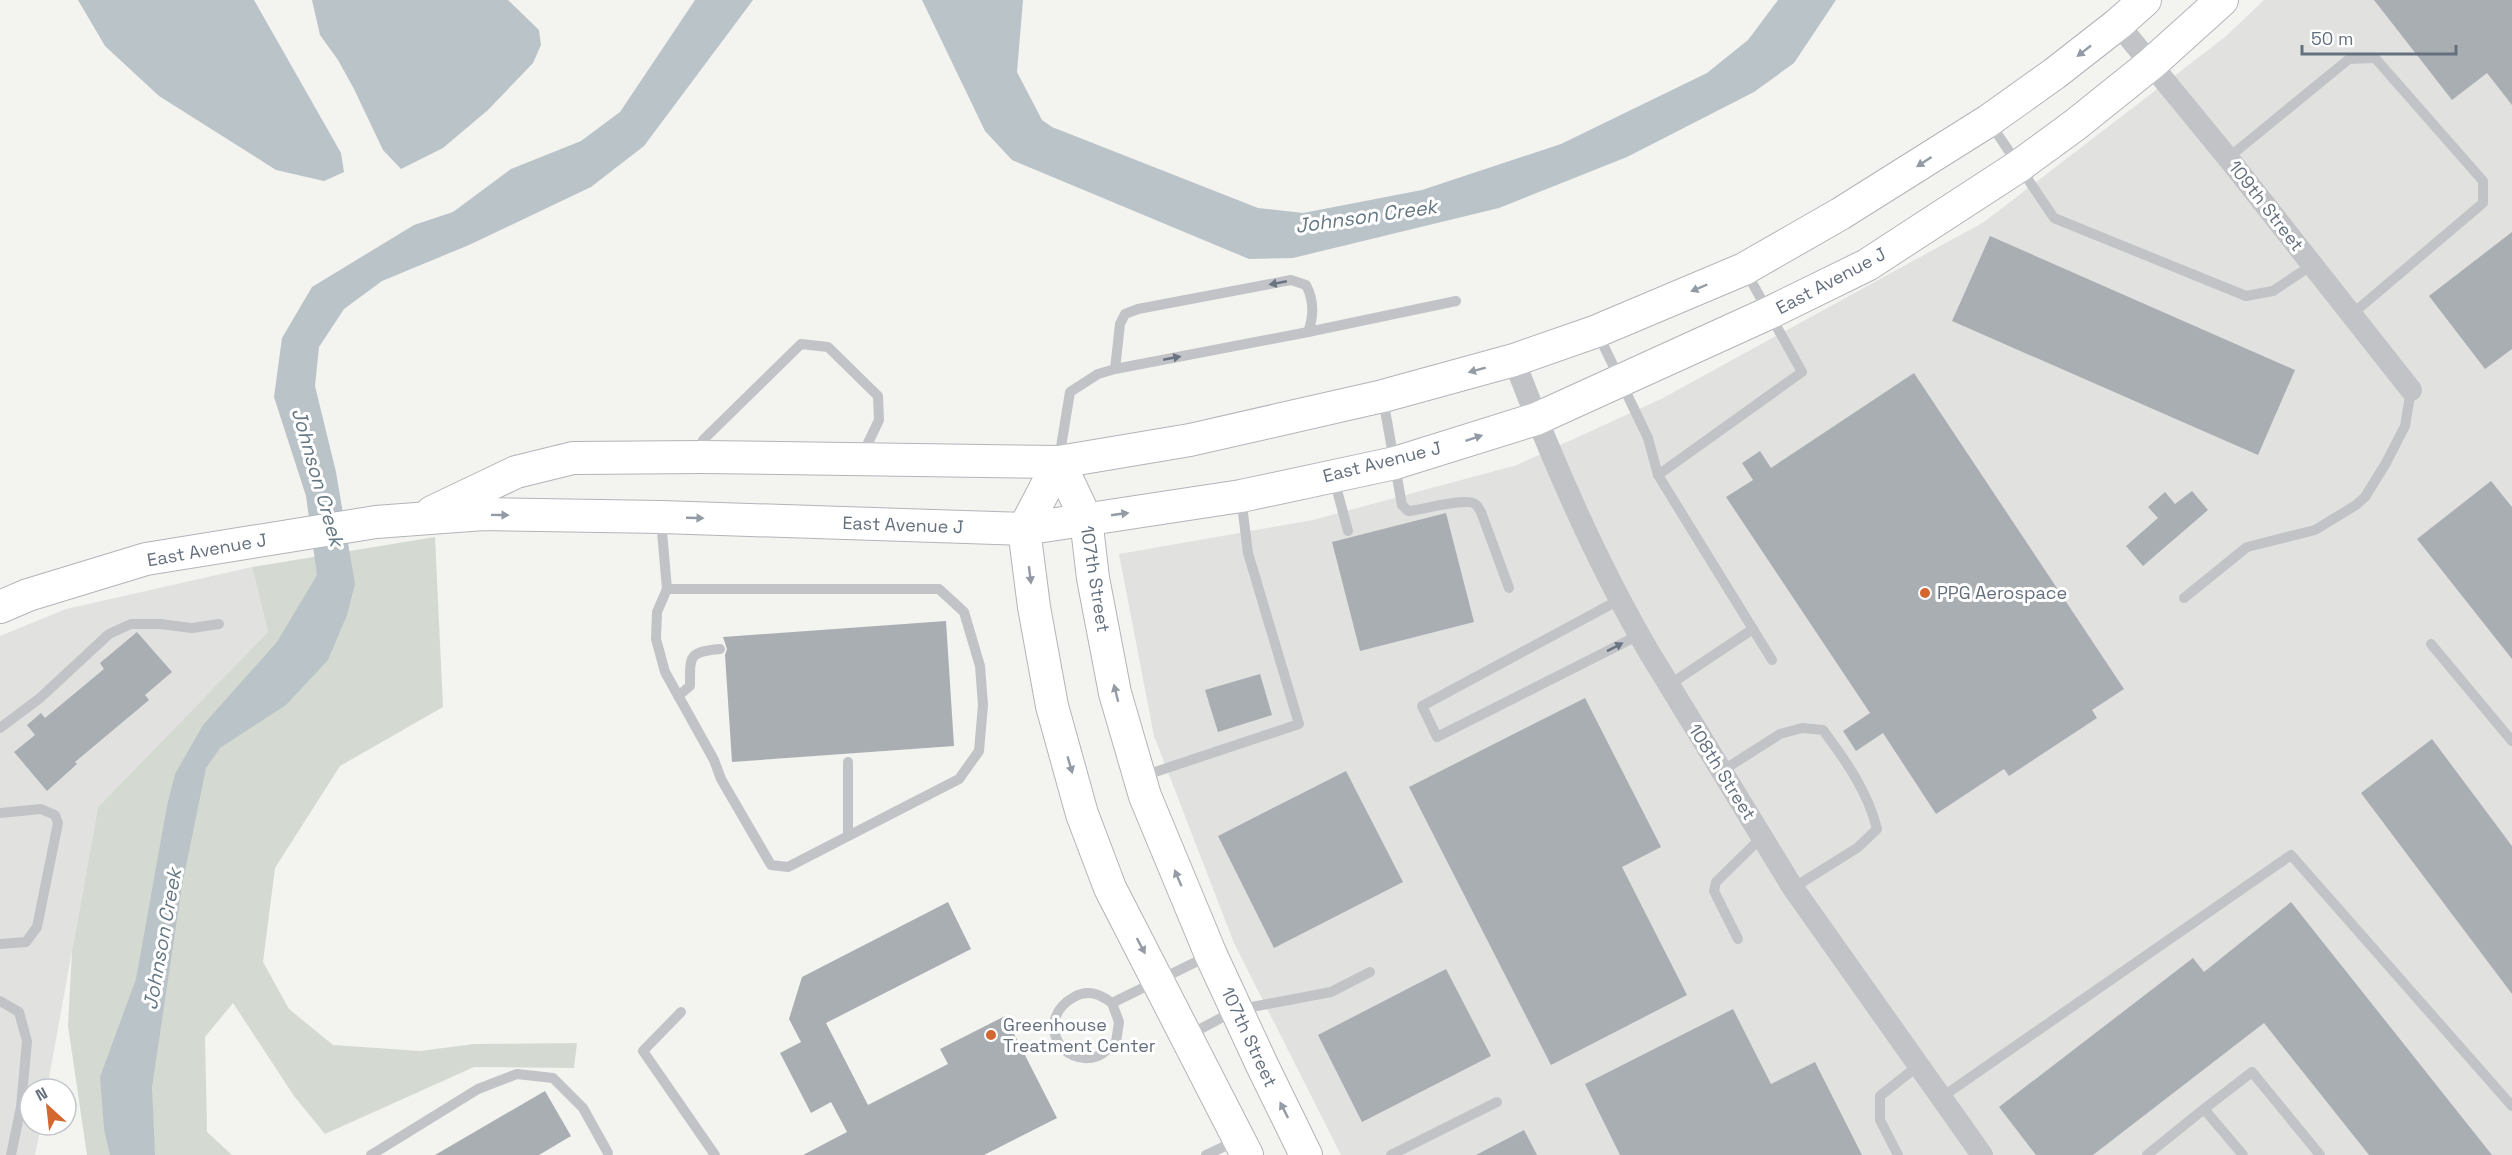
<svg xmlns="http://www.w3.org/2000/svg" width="2512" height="1155" font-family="'Space Grotesk',sans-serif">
<rect width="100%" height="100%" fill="#f3f3f0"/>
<g fill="#e1e2e0">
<path d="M 2264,0 L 2512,0 L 2512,1155 L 1341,1155 L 1234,943 L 1154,736 L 1119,554 L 1313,520 L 1517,465 L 1663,398 L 1984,222 L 2225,37 Z"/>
<path d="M 252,567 L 268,632 L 98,807 L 47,1089 L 30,1089 L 30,1125 L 41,1125 L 35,1155 L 0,1155 L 0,636 L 66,609 Z"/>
</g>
<path fill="#d4dad1" d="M 435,537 L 443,707 L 340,766 L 275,868 L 263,962 L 289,1009 L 333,1045 L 420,1051 L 474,1044 L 577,1043 L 574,1068 L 474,1067 L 325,1134 L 294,1096 L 233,1003 L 205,1037 L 207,1132 L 232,1155 L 87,1155 L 68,1026 L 72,951 L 98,807 L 268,632 L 252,567 Z"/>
<g fill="#bac3c8">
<path d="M 78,0 L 254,0 L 341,153 L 344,172 L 324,181 L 276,170 L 159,96 L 105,46 Z"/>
<path d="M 312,0 L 508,0 L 539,30 L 541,45 L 533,63 L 488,110 L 443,148 L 401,169 L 383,150 L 354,89 L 338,60 L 320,35 Z"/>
<path d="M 695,0 L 753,0 L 644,146 L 591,187 L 469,245 L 382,281 L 344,309 L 319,347 L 315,386 L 336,472 L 355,584 L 347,615 L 328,660 L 286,705 L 220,748 L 206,768 L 182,886 L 152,1087 L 155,1155 L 110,1155 L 104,1129 L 100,1077 L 136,979 L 167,806 L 175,774 L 203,725 L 277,642 L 317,575 L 306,496 L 274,397 L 282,338 L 312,287 L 414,225 L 453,212 L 511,169 L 581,141 L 620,112 Z"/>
<path d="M 922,0 L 1023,0 L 1017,72 L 1042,120 L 1052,127 L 1258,208 L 1303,213 L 1422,190 L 1561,144 L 1707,73 L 1748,40 L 1778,0 L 1836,0 L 1794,63 L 1754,92 L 1627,157 L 1499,208 L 1293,258 L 1249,259 L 1012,160 L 985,131 Z"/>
</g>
<g fill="#a9aeb3">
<path d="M 2374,0 L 2512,0 L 2512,105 L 2487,73 L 2452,100 Z"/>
<path d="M 2512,232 L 2512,349 L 2485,369 L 2429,296 Z"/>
<path d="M 1990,236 L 2295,370 L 2258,455 L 1952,321 Z"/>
<path d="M 1914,373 L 2124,689 L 2092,710 L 2097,718 L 2009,776 L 2004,769 L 1936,814 L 1883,733 L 1856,751 L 1843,731 L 1870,713 L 1726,497 L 1753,480 L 1742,463 L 1760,451 L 1771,468 Z"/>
<path d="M 2491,481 L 2512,507 L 2512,659 L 2417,539 Z"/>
<path d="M 2192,491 L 2208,510 L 2143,566 L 2126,546 L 2158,518 L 2148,507 L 2165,492 L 2175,504 Z"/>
<path d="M 1446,513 L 1474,622 L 1360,651 L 1332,542 Z"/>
<path d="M 946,621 L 954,746 L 732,762 L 725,655 L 727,649 L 723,637 Z"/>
<path d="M 137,632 L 172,672 L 145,695 L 149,700 L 75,762 L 77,764 L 47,791 L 14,752 L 35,735 L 27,725 L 41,713 L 45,718 L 104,669 L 100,663 Z"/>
<path d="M 1260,674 L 1272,715 L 1218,732 L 1205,690 Z"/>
<path d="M 1585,698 L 1661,847 L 1622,867 L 1687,995 L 1551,1065 L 1409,787 Z"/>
<path d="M 2432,739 L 2512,846 L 2512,994 L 2361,793 Z"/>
<path d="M 1346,771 L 1403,882 L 1274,948 L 1218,836 Z"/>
<path d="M 948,902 L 971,949 L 826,1023 L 868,1105 L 948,1064 L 940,1049 L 1005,1016 L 1057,1118 L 984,1155 L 803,1155 L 847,1132 L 831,1102 L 811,1113 L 780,1053 L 801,1042 L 789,1019 L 802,977 Z"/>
<path d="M 2291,902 L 2492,1155 L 2369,1155 L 2264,1023 L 2093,1155 L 2036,1155 L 1999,1107 L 2193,958 L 2204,972 Z"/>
<path d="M 1446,969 L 1491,1056 L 1362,1122 L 1318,1035 Z"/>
<path d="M 1733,1009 L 1771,1084 L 1815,1062 L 1862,1155 L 1620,1155 L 1585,1084 Z"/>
<path d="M 545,1091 L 571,1136 L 539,1155 L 435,1155 Z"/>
<path d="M 1524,1130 L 1537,1155 L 1476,1155 Z"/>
</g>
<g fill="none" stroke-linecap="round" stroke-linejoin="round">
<g stroke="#b1b5b9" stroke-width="34">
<g id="secondary">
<path d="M 1059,462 L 1024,529 L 1034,607 L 1052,706 L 1082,814 L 1110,888 L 1247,1155"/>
<path d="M 1059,462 L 1086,519 L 1093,578 L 1115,693 L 1145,796 L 1211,955 L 1262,1065 L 1306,1155"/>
<path d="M 432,512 L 516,472 L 573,458 L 703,457 L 1059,462 L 1190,440 L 1383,396 L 1514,360 L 1597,331 L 1744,269 L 1840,214 L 1988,121 L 2054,74 L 2118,24 L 2145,0"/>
<path d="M 0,607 L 28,595 L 146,559 L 376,522 L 484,514 L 661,517 L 1024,529 L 1241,496 L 1395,463 L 1536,419 L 1769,313 L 1867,265 L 2019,166 L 2075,125 L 2151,64 L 2222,0"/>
</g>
</g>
<g stroke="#c1c3c7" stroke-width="10">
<path d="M 1990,123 L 2054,218 L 2246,296 L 2273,291 L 2312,265"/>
<path d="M 2228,158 L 2349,59 L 2375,58 L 2483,181 L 2483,203 L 2351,315"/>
<path d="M 1308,332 L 1456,301"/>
<path d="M 1598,334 L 1648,438 L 1658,475 L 1772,660"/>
<path d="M 1383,399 L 1402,505 L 1408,511 C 1423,510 1465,497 1475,504 C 1478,506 1479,509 1481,512 L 1509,588"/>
<path d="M 703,453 L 703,440 L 801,344 L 828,347 L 878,396 L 879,420 L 868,443 L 867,456"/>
<path d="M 1059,459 L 1070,392 L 1098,374 L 1115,369 L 1308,332 C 1314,316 1314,300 1306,285 L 1291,280 L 1138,309 L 1125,314 L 1120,324 L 1115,369"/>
<path d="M 1658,475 L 1802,372 L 1745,270"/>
<path d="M 1334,479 L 1348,531"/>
<path d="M 661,520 L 667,589 L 657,612 L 656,639 L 665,672 L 714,760 L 721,779 L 771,865 L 788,867 L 959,779 L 979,751 L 983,705 L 980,666 L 964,612 L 939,589 L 667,589"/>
<path d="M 2184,598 L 2247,547 L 2315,530 L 2356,505 L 2365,497 L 2386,463 L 2405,426 L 2411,390"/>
<path d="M 1619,600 L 1422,706 L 1437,737 L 1639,635"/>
<path d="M 2431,644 L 2512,741"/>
<path d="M 1669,685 L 1753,629"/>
<path d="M 678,696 L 690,686 C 690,656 688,652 720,649"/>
<path d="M 0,728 L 40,698 L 109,634 L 131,624 L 160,624 L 192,628 L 219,624"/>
<path d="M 848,762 L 848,836"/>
<path d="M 1722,771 L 1780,734 L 1802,728 L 1823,730 C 1846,761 1868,792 1877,829 L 1857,848 L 1793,888"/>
<path d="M 1143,776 L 1299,724 L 1248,553 L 1241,497"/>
<path d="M 0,813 L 41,809 L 55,815 L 58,823 L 37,927 L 26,942 L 0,944"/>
<path d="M 1738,939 L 1714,891 L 1716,882 L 1762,837"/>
<path d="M 0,1001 L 19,1012 L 27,1041 L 21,1107 L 11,1155"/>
<path d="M 1112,1003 L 1119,1022 L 1116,1042 C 1111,1046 1104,1054 1098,1056 C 1062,1069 1033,1020 1074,997 C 1088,989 1100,994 1112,1003 L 1208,956"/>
<path d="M 681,1012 L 643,1051 L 715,1155"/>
<path d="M 1189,1035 L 1236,1010 L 1331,992 L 1370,972"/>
<path d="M 1942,1097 L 2291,855 L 2512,1106"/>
<path d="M 2204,1109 L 2252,1072 L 2320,1155"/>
<path d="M 371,1155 L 478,1089 L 517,1074 L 553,1078 L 583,1108 L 608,1153"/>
<path d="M 1206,1155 L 1236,1141"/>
<path d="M 1391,1155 L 1497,1102"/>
<path d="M 1898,1155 L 1880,1120 L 1880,1096 L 1919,1065"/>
<path d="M 2147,1155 L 2204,1109 L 2243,1155"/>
</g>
<g stroke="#c1c3c7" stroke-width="22">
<path d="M 2118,24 L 2228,158 L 2411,390"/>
<path d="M 1514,360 C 1552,460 1595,560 1649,652 L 1793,888 L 1982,1155"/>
</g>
<use href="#secondary" stroke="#fff" stroke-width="32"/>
</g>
<defs><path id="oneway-solid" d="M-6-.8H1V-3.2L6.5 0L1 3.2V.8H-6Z" transform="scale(1.5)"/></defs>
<g fill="#939ba5">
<use href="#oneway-solid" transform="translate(2084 51) rotate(142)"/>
<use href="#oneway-solid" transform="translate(1924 162) rotate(147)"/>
<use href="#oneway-solid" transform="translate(1699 288) rotate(157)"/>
<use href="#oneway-solid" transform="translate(1477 370) rotate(165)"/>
<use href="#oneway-solid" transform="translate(1474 438) rotate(-18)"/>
<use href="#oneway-solid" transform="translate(1120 514) rotate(-8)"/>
<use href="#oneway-solid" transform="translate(500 515) rotate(1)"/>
<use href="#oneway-solid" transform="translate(695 518) rotate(2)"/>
<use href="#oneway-solid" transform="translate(1030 575) rotate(83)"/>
<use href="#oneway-solid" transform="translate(1116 693) rotate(-104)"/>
<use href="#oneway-solid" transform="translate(1070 765) rotate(74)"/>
<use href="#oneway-solid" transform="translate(1178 878) rotate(-113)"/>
<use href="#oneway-solid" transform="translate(1141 946) rotate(62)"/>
<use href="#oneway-solid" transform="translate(1284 1110) rotate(-117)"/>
</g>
<g fill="#6a7482">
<use href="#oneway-solid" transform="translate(1278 283) rotate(169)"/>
<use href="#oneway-solid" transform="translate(1172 358) rotate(-11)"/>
<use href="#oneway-solid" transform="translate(1615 647) rotate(-27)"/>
</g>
<g fill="#d4662f" stroke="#fff" stroke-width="2">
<circle cx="1925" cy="593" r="6"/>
<circle cx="991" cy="1035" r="6"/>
</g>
<g text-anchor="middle" stroke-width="6" stroke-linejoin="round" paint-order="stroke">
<g font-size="18" fill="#65707e" stroke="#fff">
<text transform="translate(2266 206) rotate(52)" y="6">109th Street</text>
<text transform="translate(1831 281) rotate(-28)" y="6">East Avenue J</text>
<text transform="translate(1382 462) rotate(-14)" y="6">East Avenue J</text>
<text transform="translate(903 525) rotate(2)" y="6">East Avenue J</text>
<text transform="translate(207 550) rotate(-10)" y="6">East Avenue J</text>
<text transform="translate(1095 579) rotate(81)" y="6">107th Street</text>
<text transform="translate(1722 772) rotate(58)" y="6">108th Street</text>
<text transform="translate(1249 1037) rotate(65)" y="6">107th Street</text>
</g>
<g font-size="18" fill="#65707e" stroke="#fff" text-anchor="start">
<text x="1937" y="599">PPG Aerospace</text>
<text x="1003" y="1031">Greenhouse<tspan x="1003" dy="21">Treatment Center</tspan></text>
</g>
<g font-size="20" font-style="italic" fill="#657883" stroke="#fff">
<text transform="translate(1366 216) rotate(-8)" y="7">Johnson Creek</text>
<text transform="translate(318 477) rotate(74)" y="7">Johnson Creek</text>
<text transform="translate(162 939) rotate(-80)" y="7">Johnson Creek</text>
</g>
</g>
<g transform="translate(48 1107) rotate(333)"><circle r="28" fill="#ffffff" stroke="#c1c6cb" stroke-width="1.5"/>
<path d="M0-4.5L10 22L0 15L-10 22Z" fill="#d4662f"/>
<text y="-9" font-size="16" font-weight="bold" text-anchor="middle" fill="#65707e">N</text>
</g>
<path d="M2302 45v9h154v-9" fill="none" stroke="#65707e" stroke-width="3"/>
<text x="2311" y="45" font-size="18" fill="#65707e" stroke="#ffffff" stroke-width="4.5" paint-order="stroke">50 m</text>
</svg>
